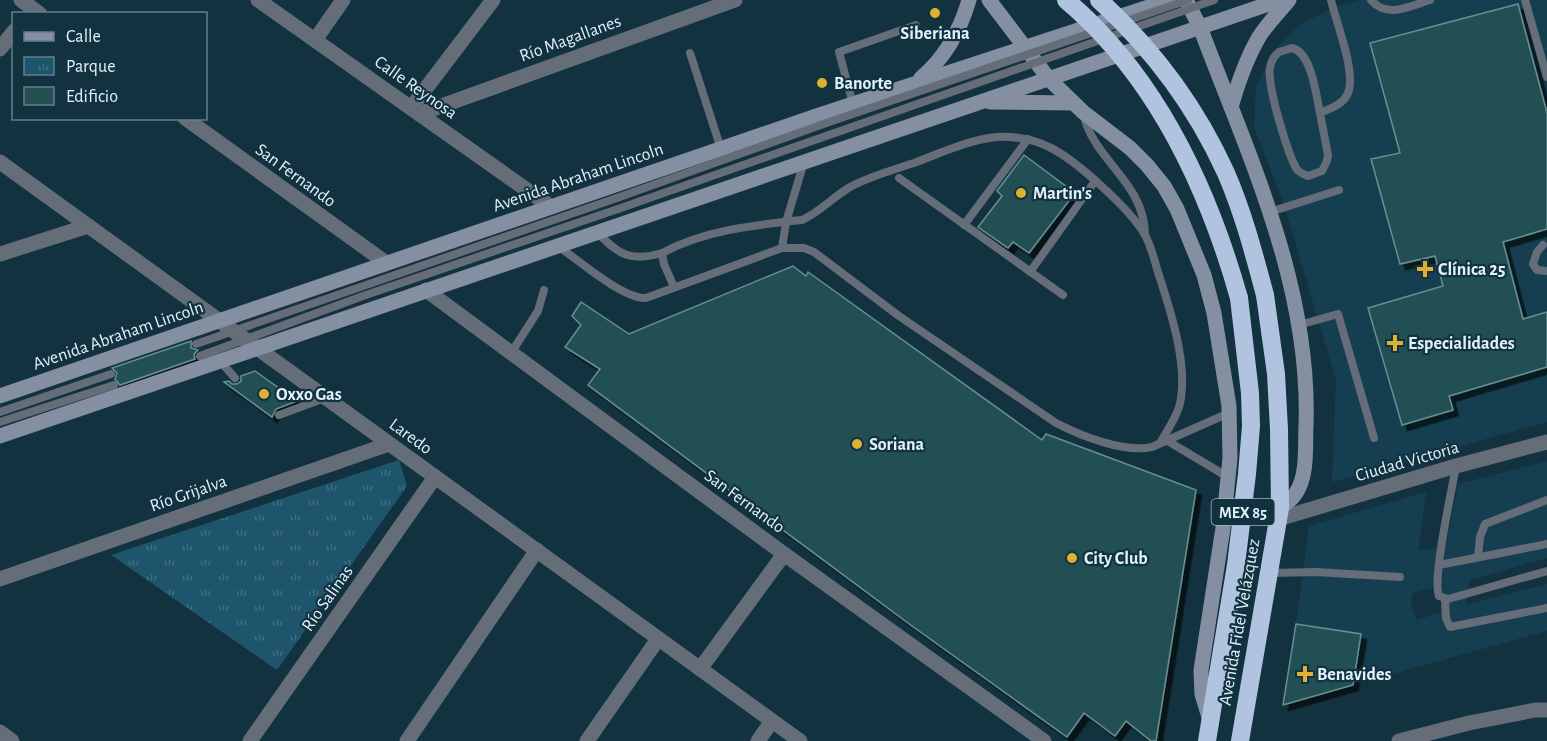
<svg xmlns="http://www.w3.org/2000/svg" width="1547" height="741" font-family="'Alegreya Sans',sans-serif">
<defs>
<pattern id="park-tufts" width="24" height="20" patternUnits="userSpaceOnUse" patternTransform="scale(1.5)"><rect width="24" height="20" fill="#1e556c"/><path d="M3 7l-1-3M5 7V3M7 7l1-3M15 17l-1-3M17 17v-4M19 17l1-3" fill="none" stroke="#3e6e82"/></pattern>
<filter id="shadow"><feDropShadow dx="5.5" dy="5.5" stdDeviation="0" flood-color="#0009"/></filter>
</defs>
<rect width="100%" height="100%" fill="#133240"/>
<g fill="#153f50" fill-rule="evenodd">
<path d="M 1360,0 L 1547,0 L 1547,422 L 1332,482 L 1336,380 L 1282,198 L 1254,127 L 1256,87 L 1272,52 L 1302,23 L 1338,6 Z"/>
<path d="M 1547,461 L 1547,558 L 1470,580 L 1466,605 L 1547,584 L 1547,631 L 1353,685 L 1360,634 L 1296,624 L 1309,526 L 1426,492 L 1418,551 L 1446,546 L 1458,484 ZM 1443,585 L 1440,613 L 1416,620 L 1411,604 L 1413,593 Z"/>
</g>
<path fill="url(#park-tufts)" d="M 399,460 L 407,486 L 277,670 L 111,555 Z"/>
<g fill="#225053" stroke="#678f92" stroke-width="1.5" filter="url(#shadow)">
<path d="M 1518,4 L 1547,113 L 1547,229 L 1503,242 L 1523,319 L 1547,312 L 1547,367 L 1449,396 L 1453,410 L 1402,425 L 1368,308 L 1443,286 L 1435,256 L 1400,264 L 1371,159 L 1400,153 L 1370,43 Z"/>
<path d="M 1024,155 L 1075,193 L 1029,253 L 1013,242 L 1008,248 L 978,227 L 1002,196 L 997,191 Z"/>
<path d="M 793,266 L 806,276 L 808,272 L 1042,440 L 1046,434 L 1196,490 L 1156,741 L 1151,741 L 1126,721 L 1115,736 L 1084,713 L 1067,737 L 912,626 L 588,385 L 600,369 L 565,347 L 581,325 L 572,316 L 581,302 L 629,334 Z"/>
<path d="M 191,341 L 191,348 L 198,350 L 194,354 L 195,359 L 120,385 L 115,379 L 117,373 L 112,368 Z"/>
<path d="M 255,371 L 297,401 L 276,409 L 272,417 L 224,382 L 229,381 L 232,384 L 237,384 L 241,381 L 241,376 Z"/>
<path d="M 1296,624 L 1361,634 L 1353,685 L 1283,705 Z"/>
</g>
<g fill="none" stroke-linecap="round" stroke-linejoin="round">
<g stroke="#656d78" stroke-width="8">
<path d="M 1371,0 C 1387,19 1410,6 1430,0"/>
<path d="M 1525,0 L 1547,77"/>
<path d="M 690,53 L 721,149"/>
<path d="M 853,104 L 839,52 L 916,25"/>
<path d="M 1083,112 C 1092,160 1144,181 1145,234"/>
<path d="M 1320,113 C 1316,95 1312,53 1292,48 L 1279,52 C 1274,56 1271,61 1270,68 C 1267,86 1287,151 1296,168 C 1299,173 1303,174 1308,176 L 1322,171 L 1327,161 L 1328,155 L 1320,113 C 1329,109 1342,105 1347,95 C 1358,75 1336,23 1331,0"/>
<path d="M 899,178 L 1063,295"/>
<path d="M 1270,212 L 1339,190"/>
<path d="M 964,225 L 1028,139"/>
<path d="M 597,232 C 618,255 631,262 662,253"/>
<path d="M 1543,245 L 1537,252 L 1533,264 L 1537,270 L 1547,271"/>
<path d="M 558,246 C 578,260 623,299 646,298 L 782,248 L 804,248 L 814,252 L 899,316 L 1056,423 C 1081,436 1124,453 1152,447 L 1229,413"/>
<path d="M 782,248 L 786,222 L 804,162"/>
<path d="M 1030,272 L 1095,181"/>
<path d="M 674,287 L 664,264 L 662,253 C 704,230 755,225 802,220 C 820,212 833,197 850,187 C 870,176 893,170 914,163 C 944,152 978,135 1010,137 C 1023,138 1037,141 1049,147 C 1075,159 1131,210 1145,235 C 1151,246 1154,258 1157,269 C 1169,306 1187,359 1181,398 C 1179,414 1168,429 1160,443"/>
<path d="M 1299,325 L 1338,314 L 1374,438"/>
<path d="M 196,344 L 614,199"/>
<path d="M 511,353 L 538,311 L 544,290"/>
<path d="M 200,356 L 363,296 L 618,209"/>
<path d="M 220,361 L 235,378"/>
<path d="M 0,412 L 111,374"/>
<path d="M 279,415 L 325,398"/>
<path d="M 0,422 L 114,385"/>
<path d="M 1166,440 L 1228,477"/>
<path d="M 1456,466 C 1452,490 1432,578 1439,596 L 1448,599 L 1547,571"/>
<path d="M 1478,557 L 1480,537 L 1485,524 L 1547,500"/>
<path d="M 1439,565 L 1547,544"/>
<path d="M 1269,573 L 1316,572 L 1400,577"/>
<path d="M 1445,599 L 1446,618 L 1450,627 L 1547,608"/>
</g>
<g stroke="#656d78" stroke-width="15">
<path d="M 21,0 L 40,14"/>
<path d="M 258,0 L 551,207"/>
<path d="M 315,40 L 343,0"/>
<path d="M 0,49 L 14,31"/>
<path d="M 411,108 L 493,0"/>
<path d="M 419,114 L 735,0"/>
<path d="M 185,118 L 385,262"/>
<path d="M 0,162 L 800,741"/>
<path d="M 0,254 L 88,226"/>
<path d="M 426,290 L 784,554 L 1044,741"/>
<path d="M 1278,519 L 1456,466 L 1547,442"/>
<path d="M 0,579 L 389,444"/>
<path d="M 700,669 L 784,554"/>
<path d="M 0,732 L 12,741"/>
<path d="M 250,741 L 435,477"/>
<path d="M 407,741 L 537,550"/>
<path d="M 587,741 L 658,639"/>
<path d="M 758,741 L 772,721"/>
<path d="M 1399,741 L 1469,723 L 1535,710 L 1547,710"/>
</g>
<g stroke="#8490a1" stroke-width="15">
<path d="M 989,0 L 1049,79 L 1083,112 L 1130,148 L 1147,165 L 1164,186 L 1177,209 L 1204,275 L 1214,313 L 1229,406 L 1230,458 L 1223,528 L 1201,670 L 1202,694 L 1211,724"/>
<path d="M 1186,0 L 1200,27 C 1248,155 1311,285 1306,426 C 1305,446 1308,475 1296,493 C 1293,499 1285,504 1280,508"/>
<path d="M 921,78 C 946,57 960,31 969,0"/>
<path d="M 990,102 L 1073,103"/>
<path d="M 1231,107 C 1238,83 1246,59 1259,37 C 1267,24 1279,12 1289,0"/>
<path d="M 0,396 L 819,115 L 1170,0"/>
<path d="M 0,436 L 1280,0"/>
</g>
<g stroke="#b0c3df" stroke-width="18">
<path d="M 1207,741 L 1236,565 L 1247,474 L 1251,426 L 1250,393 L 1239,298"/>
<path d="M 1240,741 L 1280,508 L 1279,429 L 1276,374 L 1265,295"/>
</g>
<g stroke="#656d78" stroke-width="8">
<path d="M 614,199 L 832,121 L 1188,0"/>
<path d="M 618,209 L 1214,0"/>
</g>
<g stroke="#b0c3df" stroke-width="18">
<path d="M 1066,0 C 1155,75 1208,188 1239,298"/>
<path d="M 1099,0 C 1152,48 1196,107 1226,173 C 1243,212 1254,254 1265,295"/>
</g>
</g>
<g fill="#deb133" stroke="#133240" stroke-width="2">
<circle cx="935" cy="13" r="6"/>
<circle cx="822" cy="83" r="6"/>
<circle cx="1021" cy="193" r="6"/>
<path d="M1422 260h6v6h6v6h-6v6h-6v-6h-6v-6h6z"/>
<path d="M1392 334h6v6h6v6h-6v6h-6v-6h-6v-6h6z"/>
<circle cx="264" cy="394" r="6"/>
<circle cx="857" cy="444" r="6"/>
<circle cx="1072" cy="558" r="6"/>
<path d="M1302 665h6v6h6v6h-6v6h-6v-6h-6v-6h6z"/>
</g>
<g text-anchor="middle" stroke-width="4.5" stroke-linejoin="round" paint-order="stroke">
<rect fill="#133240" stroke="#a3b8c3" stroke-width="1.5" x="1211.5" y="499" width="63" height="26" rx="4.5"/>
<g font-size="16" font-weight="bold" fill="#e1f2fb">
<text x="1243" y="518">MEX 85</text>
</g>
<g font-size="18" font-weight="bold" fill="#e1f2fb" stroke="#133240" text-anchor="start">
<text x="935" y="39" text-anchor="middle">Siberiana</text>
<text x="834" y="89">Banorte</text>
<text x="1033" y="199">Martin's</text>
<text x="1438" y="275">Clínica 25</text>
<text x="1408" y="349">Especialidades</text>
<text x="276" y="400">Oxxo Gas</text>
<text x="869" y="450">Soriana</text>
<text x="1084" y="564">City Club</text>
<text x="1317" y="680">Benavides</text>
</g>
<g font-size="18" fill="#e1f2fb" stroke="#133240">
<text transform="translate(570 38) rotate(-20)" y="6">Río Magallanes</text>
<text transform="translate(416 87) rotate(35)" y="6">Calle Reynosa</text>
<text transform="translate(296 175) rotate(36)" y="6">San Fernando</text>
<text transform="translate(578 177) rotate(-19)" y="6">Avenida Abraham Lincoln</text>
<text transform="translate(118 335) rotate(-19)" y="6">Avenida Abraham Lincoln</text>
<text transform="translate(411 436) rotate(36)" y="6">Laredo</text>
<text transform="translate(1407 461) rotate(-16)" y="6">Ciudad Victoria</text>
<text transform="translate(188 493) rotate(-19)" y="6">Río Grijalva</text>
<text transform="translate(745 501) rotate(36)" y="6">San Fernando</text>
<text transform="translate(327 598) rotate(-55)" y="6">Río Salinas</text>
<text transform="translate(1239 622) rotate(-80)" y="6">Avenida Fidel Velázquez</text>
</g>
</g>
<rect x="12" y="12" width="195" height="108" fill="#133240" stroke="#657f8b" stroke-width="1.5"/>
<rect x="24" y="32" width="30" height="9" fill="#8490a1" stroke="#657f8b" stroke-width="1.5"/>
<text x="66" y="42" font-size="18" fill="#e1f2fb">Calle</text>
<rect x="24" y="57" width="30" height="18" fill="url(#park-tufts)" stroke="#657f8b" stroke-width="1.5"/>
<text x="66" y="72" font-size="18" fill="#e1f2fb">Parque</text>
<rect x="24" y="87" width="30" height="18" fill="#225053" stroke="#657f8b" stroke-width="1.5"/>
<text x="66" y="102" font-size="18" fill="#e1f2fb">Edificio</text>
</svg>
